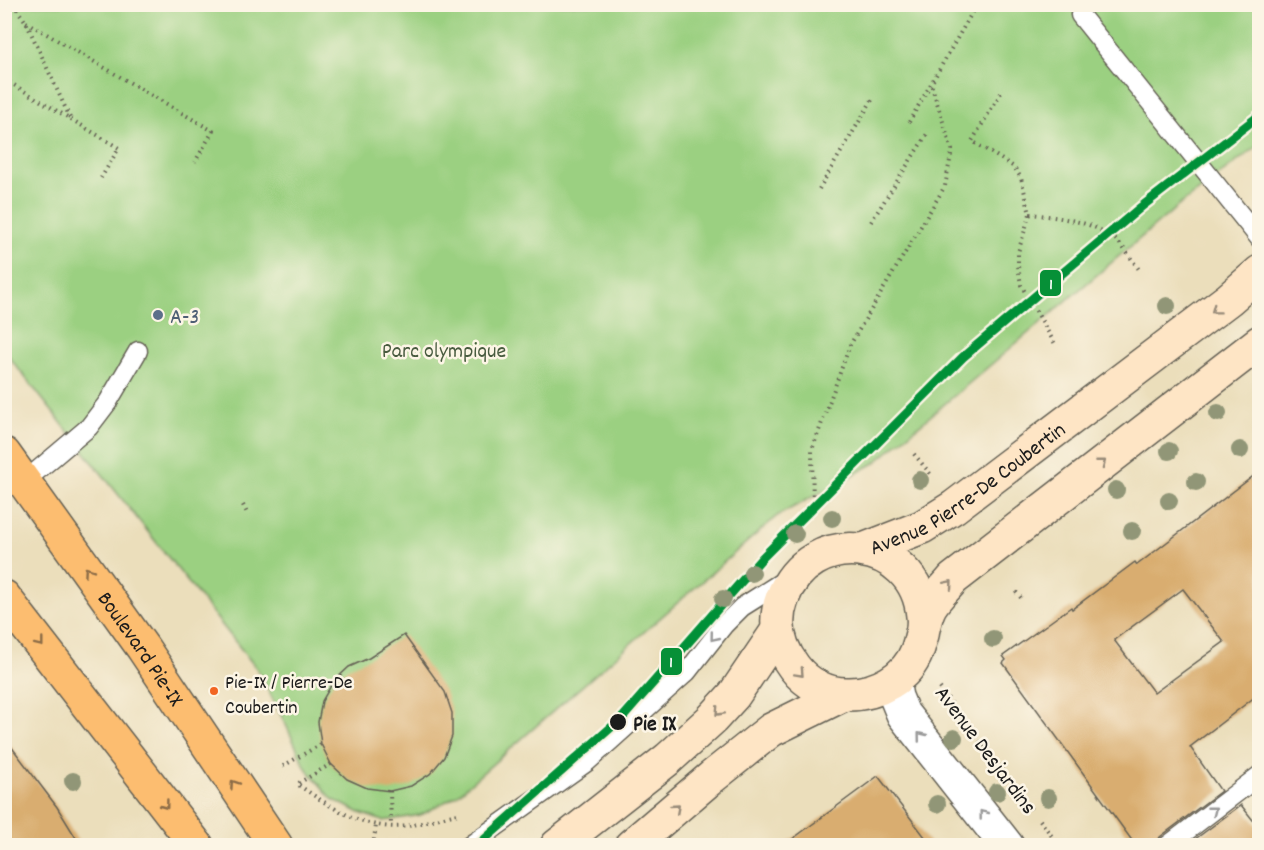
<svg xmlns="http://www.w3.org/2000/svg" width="1264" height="850" font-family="Dekko,sans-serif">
<rect width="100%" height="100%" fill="#fcf5e5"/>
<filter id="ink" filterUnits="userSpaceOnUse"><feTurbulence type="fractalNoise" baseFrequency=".0167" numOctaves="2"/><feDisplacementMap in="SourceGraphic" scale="12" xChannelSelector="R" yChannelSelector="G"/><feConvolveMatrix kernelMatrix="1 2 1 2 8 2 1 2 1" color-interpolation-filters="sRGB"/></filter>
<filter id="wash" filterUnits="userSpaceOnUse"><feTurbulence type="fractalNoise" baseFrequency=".008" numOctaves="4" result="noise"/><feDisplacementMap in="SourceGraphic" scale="24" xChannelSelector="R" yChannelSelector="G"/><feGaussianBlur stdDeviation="1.35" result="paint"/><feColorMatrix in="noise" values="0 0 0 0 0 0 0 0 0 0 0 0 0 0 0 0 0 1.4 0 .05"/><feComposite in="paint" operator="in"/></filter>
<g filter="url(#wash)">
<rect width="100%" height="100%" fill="#ebdebb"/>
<path fill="#9bd081" stroke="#5c764e" stroke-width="1.5" d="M 5,5 L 1259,5 L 1259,145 L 1177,207 L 875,463 L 777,516 L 456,796 L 421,815 L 383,821 L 360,813 L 332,799 L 306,768 L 287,727 L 257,669 L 5,352 Z"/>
<g id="blocks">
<g fill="#d9ad70" fill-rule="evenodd">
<path d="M 1260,471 L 1260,693 L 1190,747 L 1221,791 L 1160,837 L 1156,846 L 1136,846 L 1003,663 L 1006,660 L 1003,656 L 1071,607 L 1072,609 L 1135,562 L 1137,565 ZM 1183,589 L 1224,642 L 1154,693 L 1114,640 Z"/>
<path d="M 404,635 L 445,692 L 452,713 L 452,736 L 444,757 L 430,774 L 411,786 L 390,791 L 367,788 L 347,779 L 331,764 L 321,744 L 318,722 L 322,701 L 333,682 L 349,667 L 369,658 Z"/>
<path d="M 4,737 L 57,807 L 81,846 L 4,846 Z"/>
<path d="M 878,776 L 932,846 L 783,846 Z"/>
<path d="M 1241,805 L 1260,829 L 1260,846 L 1186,846 Z"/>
</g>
</g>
</g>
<g filter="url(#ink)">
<use href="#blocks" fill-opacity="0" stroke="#646054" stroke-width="1.5"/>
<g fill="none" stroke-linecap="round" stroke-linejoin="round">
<g stroke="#646054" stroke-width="21">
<g id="lane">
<path d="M 1080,15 L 1260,239"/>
<path d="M 25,481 L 89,427 L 108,402 L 138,351"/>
<path d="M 469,846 L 587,762 L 687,672 L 724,625 L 742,607 L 788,578"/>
<path d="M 1167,846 L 1260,775"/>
</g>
</g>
<g stroke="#646054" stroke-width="36">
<path id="street" d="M 893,681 L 896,697 L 903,714 L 1007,846"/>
</g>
<g stroke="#646054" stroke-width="36">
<g id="secondary">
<path id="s1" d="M 863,550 L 922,527 L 954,507 L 1229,299 L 1260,272"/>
<path d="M 922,635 C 923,629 924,622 923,616 C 916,537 809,525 782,599 C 773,623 779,647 794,667 C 807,684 827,695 849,694 C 877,694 907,678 917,651 C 922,638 923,624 928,611 C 932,600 945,589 953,579 L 1260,342"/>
<path d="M 557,846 L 668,759 L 712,719 L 734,695 L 778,630"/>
<path d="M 631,846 L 712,777 L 771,730 L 842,695"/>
</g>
</g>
<g stroke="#646054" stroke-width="36">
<g id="primary">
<path id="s2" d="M 4,454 L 143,648 L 276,846"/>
<path d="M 4,597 L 197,846"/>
</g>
</g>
<g stroke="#646054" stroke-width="4" stroke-dasharray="1.5 4.5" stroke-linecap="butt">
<path d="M 13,4 L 26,22 L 70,118"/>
<path d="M 26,22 L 213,131 L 195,162"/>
<path d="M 4,79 L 119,148 L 101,178"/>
<path d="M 1001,93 L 972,141 L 1014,167 L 1021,178 L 1030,214 L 1018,252 L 1018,266 L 1021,285 L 1055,344"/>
<path d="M 909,122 L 977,4"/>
<path d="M 819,189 L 872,100"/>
<path d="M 1030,214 C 1058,217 1092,221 1115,239 C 1125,248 1133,262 1141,272"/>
<path d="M 871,222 L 927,134"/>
<path d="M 914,454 L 933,477"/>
<path d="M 243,505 L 247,513"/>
<path d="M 813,507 L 812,450 L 850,345 L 945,186 L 952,150 L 931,84"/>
<path d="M 1016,592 L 1022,599"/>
<path d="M 940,688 L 1031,809"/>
<path d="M 331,764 L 297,784 C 329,806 366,832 408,826 C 424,823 441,817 458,814"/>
<path d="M 283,766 L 321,744"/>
<path d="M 390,791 L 391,825"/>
<path d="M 1040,820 L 1059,846"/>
<path d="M 373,846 L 376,825"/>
</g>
<use href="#lane" stroke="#fff" stroke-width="18"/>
<use href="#street" stroke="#fff" stroke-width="33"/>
<use href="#secondary" stroke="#fee5c5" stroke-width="33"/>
<use href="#primary" stroke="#fcbd6f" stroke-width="33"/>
<g stroke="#fcf5e5" stroke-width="14">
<path id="metro-1" d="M 477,846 L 624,716 L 762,558 L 963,357 L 1141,207 L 1260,115"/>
</g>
<use href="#metro-1" stroke="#069037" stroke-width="9"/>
</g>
<g fill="#919677">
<circle cx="1167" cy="306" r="9"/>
<circle cx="1218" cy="413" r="9"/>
<circle cx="1240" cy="450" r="9"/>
<circle cx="1169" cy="451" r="9"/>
<circle cx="920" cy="480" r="9"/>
<circle cx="1196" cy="482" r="9"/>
<circle cx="1116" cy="490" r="9"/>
<circle cx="1169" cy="501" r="9"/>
<circle cx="832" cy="518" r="9"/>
<circle cx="1132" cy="531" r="9"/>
<circle cx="795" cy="534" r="9"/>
<circle cx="752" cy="573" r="9"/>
<circle cx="723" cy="599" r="9"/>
<circle cx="993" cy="639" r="9"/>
<circle cx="954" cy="738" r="9"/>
<circle cx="73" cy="781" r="9"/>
<circle cx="997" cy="792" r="9"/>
<circle cx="1048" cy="798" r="9"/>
<circle cx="937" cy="804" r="9"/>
</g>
<defs><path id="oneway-chevron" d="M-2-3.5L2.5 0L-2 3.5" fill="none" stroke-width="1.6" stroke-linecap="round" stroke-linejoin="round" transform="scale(1.5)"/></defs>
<g stroke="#988b79">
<use href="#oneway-chevron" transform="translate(1215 310) rotate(143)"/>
<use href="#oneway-chevron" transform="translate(1102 463) rotate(-38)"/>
<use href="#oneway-chevron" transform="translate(949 584) rotate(-49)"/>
<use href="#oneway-chevron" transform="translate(800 673) rotate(47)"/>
<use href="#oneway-chevron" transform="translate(719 712) rotate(133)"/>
<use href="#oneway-chevron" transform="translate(676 808) rotate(-41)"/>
</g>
<g stroke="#8c6c46">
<use href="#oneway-chevron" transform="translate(88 571) rotate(-125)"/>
<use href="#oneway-chevron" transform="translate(40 643) rotate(52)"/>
<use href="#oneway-chevron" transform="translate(234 784) rotate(-124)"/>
<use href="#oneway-chevron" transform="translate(165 805) rotate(53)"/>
</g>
<g stroke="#999">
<use href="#oneway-chevron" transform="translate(714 637) rotate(129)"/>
<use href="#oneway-chevron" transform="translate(921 736) rotate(-129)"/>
<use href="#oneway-chevron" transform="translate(1213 810) rotate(-38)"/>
<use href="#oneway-chevron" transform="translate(983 814) rotate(-128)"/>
</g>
</g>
<circle fill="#5c6f8a" stroke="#fcf5e5" stroke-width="2" cx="158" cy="315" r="6"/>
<circle fill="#f26522" stroke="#fcf5e5" stroke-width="2" cx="214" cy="691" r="5"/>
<circle fill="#1c1c1c" stroke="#fcf5e5" stroke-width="2" cx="618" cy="722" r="9"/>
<g text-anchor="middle" stroke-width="5" stroke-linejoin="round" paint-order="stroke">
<g font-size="20" fill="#1c1c1c" stroke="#fcf5e5" text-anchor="start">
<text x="225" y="688">Pie-IX / Pierre-De<tspan x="225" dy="25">Coubertin</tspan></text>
</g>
<g font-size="22" fill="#4e5e75" stroke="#fcf5e5" text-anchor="start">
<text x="170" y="323">A-3</text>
</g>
<g font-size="22" fill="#485b3f" stroke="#fcf5e5">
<text x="444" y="357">Parc olympique</text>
</g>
<g font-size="22" fill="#1c1c1c" stroke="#fcf5e5">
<text dy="8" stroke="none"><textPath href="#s1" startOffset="122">Avenue Pierre-De Coubertin</textPath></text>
<text dy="8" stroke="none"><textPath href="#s2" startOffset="238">Boulevard Pie-IX</textPath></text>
<text transform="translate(987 749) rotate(53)" y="8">Avenue Desjardins</text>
</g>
<g font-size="22" font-weight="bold" fill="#1c1c1c" stroke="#fcf5e5" text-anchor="start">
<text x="633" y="730">Pie IX</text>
</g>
</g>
<g stroke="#fcf5e5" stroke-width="2">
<rect x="1039" y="269" width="23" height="28" rx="6" fill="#069037"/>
<rect x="660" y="647" width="23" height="29" rx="6" fill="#069037"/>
</g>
<g font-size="16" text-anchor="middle" font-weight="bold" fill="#fff">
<text x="1051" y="289">1</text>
<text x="671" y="667">1</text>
</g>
<rect width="1264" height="850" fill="none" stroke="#fcf5e5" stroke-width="24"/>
</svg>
